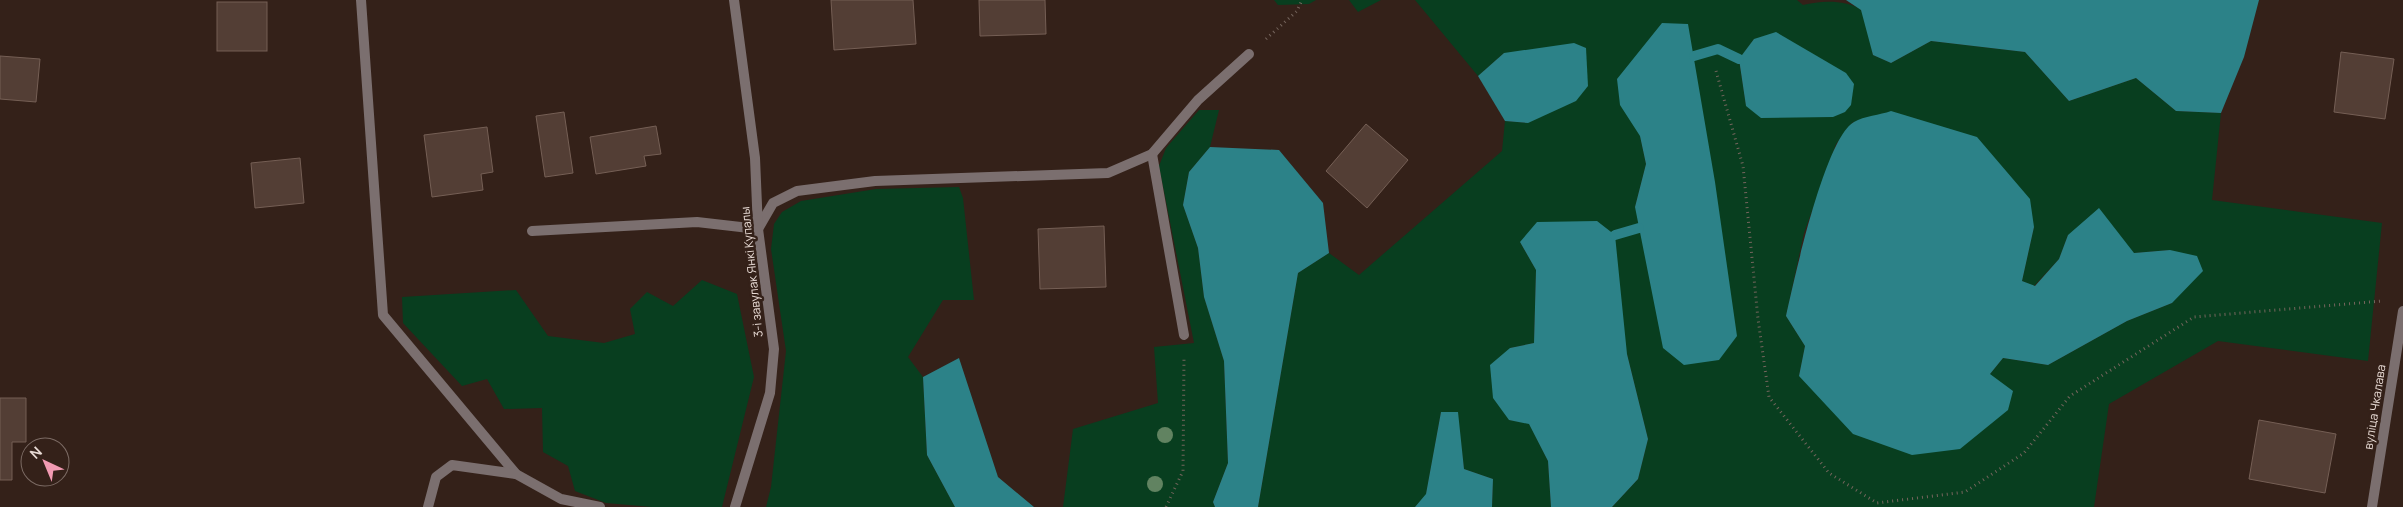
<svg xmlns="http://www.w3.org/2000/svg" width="2403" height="507" font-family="Manrope,sans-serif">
<rect width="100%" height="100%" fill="#342119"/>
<g fill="#083e1f" fill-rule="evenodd">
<path d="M 1274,0 L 1316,0 L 1309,4 L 1278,5 Z"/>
<path d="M 1349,0 L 1381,0 L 1358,12 Z"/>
<path d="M 1415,0 L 1797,0 L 1803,5 C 1821,0 1846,0 1860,9 C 1866,16 1871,45 1873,55 L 1891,63 L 1931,41 L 2025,52 L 2069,101 L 2136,78 L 2176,111 L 2221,113 L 2212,200 L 2382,223 L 2368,361 L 2218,341 L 2109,404 L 2094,507 L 1612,507 L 1638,479 L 1648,439 L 1627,354 L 1520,242 L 1536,270 L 1534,343 L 1510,348 L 1509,420 L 1529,423 L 1548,461 L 1551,507 L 1492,507 L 1493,479 L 1464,469 L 1457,412 L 1441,412 L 1426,495 L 1415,507 L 1258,507 L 1298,273 L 1329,253 L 1359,275 L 1502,151 L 1505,121 L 1528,123 L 1504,53 L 1478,76 ZM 1754,39 L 1746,105 L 1739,60 ZM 1853,122 L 2034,227 L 2022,281 L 2034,286 L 2059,259 L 2068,235 L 2134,253 L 2170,250 L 2172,303 L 2127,321 L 2048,365 L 2003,358 L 1990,374 L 1799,376 L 1805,346 L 1786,316 L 1804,233 L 1836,144 ZM 1640,136 L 1719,360 L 1635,207 L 1646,164 Z"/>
<path d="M 1199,110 L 1219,110 L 1210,147 L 1189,172 L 1183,205 L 1198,248 L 1204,297 L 1224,361 L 1228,463 L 1213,502 L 1215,507 L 1063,507 L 1073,429 L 1158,403 L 1154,347 L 1194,343 L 1159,166 L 1166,148 Z"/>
<path d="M 959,187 L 963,198 L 974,300 L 943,300 L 908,357 L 923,377 L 927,455 L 955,507 L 766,507 L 771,487 L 786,351 L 771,249 L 774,224 L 782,212 L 801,201 L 876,189 Z"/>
<path d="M 702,280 L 737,294 L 754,377 L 722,507 L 652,507 L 606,503 L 575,491 L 568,466 L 543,452 L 542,408 L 504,409 L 487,379 L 462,386 L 403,323 L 402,297 L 516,290 L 548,336 L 604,343 L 635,334 L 630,309 L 647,292 L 673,306 Z"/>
</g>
<g fill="#2c8288">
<path d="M 1846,0 L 2259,0 L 2244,57 L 2221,113 L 2176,111 L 2136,78 L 2069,101 L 2025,52 L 1931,41 L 1891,63 L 1873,55 L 1861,10 Z"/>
<path d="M 1662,23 L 1688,24 L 1715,182 L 1737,336 L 1719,360 L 1684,365 L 1663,348 L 1635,207 L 1646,164 L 1640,136 L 1620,105 L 1617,79 Z"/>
<path d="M 1776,32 L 1846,73 L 1854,84 L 1851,105 L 1845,112 L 1833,117 L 1761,118 L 1746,106 L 1739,59 L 1754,39 Z"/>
<path d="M 1574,43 L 1586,48 L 1588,86 L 1576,101 L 1528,123 L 1505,121 L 1478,76 L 1504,53 Z"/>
<path d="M 1891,111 L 1977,137 L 2030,199 L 2034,227 L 2022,281 L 2035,286 L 2059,259 L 2068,235 L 2099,208 L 2134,253 L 2170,250 L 2197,256 L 2203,271 L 2172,303 L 2127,321 L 2048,365 L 2003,358 L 1990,374 L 2013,391 L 2008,410 L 1960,449 L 1912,455 L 1853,434 L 1799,376 L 1805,346 L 1786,316 C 1794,280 1825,138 1854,122 C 1864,116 1880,115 1891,111 Z"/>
<path d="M 1210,147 L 1279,150 L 1323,203 L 1329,253 L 1298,273 L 1258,507 L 1215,507 L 1213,502 L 1228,463 L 1224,361 L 1204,297 L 1198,248 L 1183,205 L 1189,172 Z"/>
<path d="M 1597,221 L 1615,235 L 1627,354 L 1648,439 L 1638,479 L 1612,507 L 1551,507 L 1548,461 L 1529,424 L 1509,420 L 1493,398 L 1490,365 L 1510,348 L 1534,343 L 1536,270 L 1520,242 L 1537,222 Z"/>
<path d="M 959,358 L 998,477 L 1034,507 L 955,507 L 927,455 L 923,377 Z"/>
<path d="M 1441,412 L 1458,412 L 1464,469 L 1493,479 L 1492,507 L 1415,507 L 1426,494 Z"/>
</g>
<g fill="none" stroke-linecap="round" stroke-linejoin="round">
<g stroke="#2c8288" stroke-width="10">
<path d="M 1694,56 L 1718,49 L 1739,59"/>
<path d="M 1615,235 L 1639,228"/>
</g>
</g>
<g fill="#533e35" stroke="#755f55">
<path d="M 831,0 L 913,0 L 916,44 L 834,50 Z"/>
<path d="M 979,0 L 1045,0 L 1046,34 L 980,36 Z"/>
<rect x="217" y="2" width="50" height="49"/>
<path d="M 2341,52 L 2394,59 L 2385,119 L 2334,112 Z"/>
<path d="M 0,56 L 40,59 L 36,102 L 0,99 Z"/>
<path d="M 564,112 L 573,173 L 545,177 L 536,116 Z"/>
<path d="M 1366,124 L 1408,160 L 1367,208 L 1326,171 Z"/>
<path d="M 656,126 L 661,154 L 644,156 L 646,166 L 596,174 L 590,137 Z"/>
<path d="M 487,127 L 493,172 L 481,174 L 483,190 L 432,197 L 424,135 Z"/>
<path d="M 300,158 L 304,203 L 255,208 L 251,163 Z"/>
<path d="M 1104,226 L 1106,287 L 1040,289 L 1038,229 Z"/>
<path d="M 0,398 L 26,398 L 26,442 L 12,442 L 12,480 L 0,480 Z"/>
<path d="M 2259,420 L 2336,434 L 2325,493 L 2249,479 Z"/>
</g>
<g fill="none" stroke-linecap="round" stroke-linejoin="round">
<g stroke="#75655d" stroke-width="3" stroke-dasharray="1 4" stroke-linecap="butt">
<path d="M 1266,39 L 1297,11 L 1302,0"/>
<path d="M 1716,71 L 1743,166 L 1758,319 L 1769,397 L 1829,473 L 1877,503 L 1965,492 L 2024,453 L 2070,396 L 2194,317 L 2382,301"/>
<path d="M 1166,507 L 1183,471 L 1184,358"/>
</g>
<g stroke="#7b6f6f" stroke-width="10">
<path d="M 361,0 L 383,315 L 516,474 L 561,499 L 600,507"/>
<path d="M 1152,154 L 1184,335"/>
<path d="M 532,231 L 697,222 L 758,229 L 773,203 L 797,191 L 875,181 L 1108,173 L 1152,154 L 1198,100 L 1249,54"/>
<path d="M 428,507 L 436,477 L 452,465 L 516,474"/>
</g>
<g stroke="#7b6f6f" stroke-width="10">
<path d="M 734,0 L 755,158 L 758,229 L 774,349 L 770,393 L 735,507"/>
<path d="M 2372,507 L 2403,311"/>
</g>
</g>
<g fill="#618361">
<circle cx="1165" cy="435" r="8"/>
<circle cx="1155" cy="484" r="8"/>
</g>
<g text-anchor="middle" stroke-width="5" stroke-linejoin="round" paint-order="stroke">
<g font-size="12" fill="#e8dbd5" stroke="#342119">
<text transform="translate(752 272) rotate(-96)" y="4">3-і завулак Янкі Купалы</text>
<text transform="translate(2375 407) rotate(-81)" y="4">вуліца Чкалава</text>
</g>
</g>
<g transform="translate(45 462) rotate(316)"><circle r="24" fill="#342119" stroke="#7c6b64"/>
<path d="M0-4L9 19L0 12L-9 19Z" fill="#f19ab2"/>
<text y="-8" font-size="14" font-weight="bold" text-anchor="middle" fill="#e8dbd5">N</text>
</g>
</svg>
